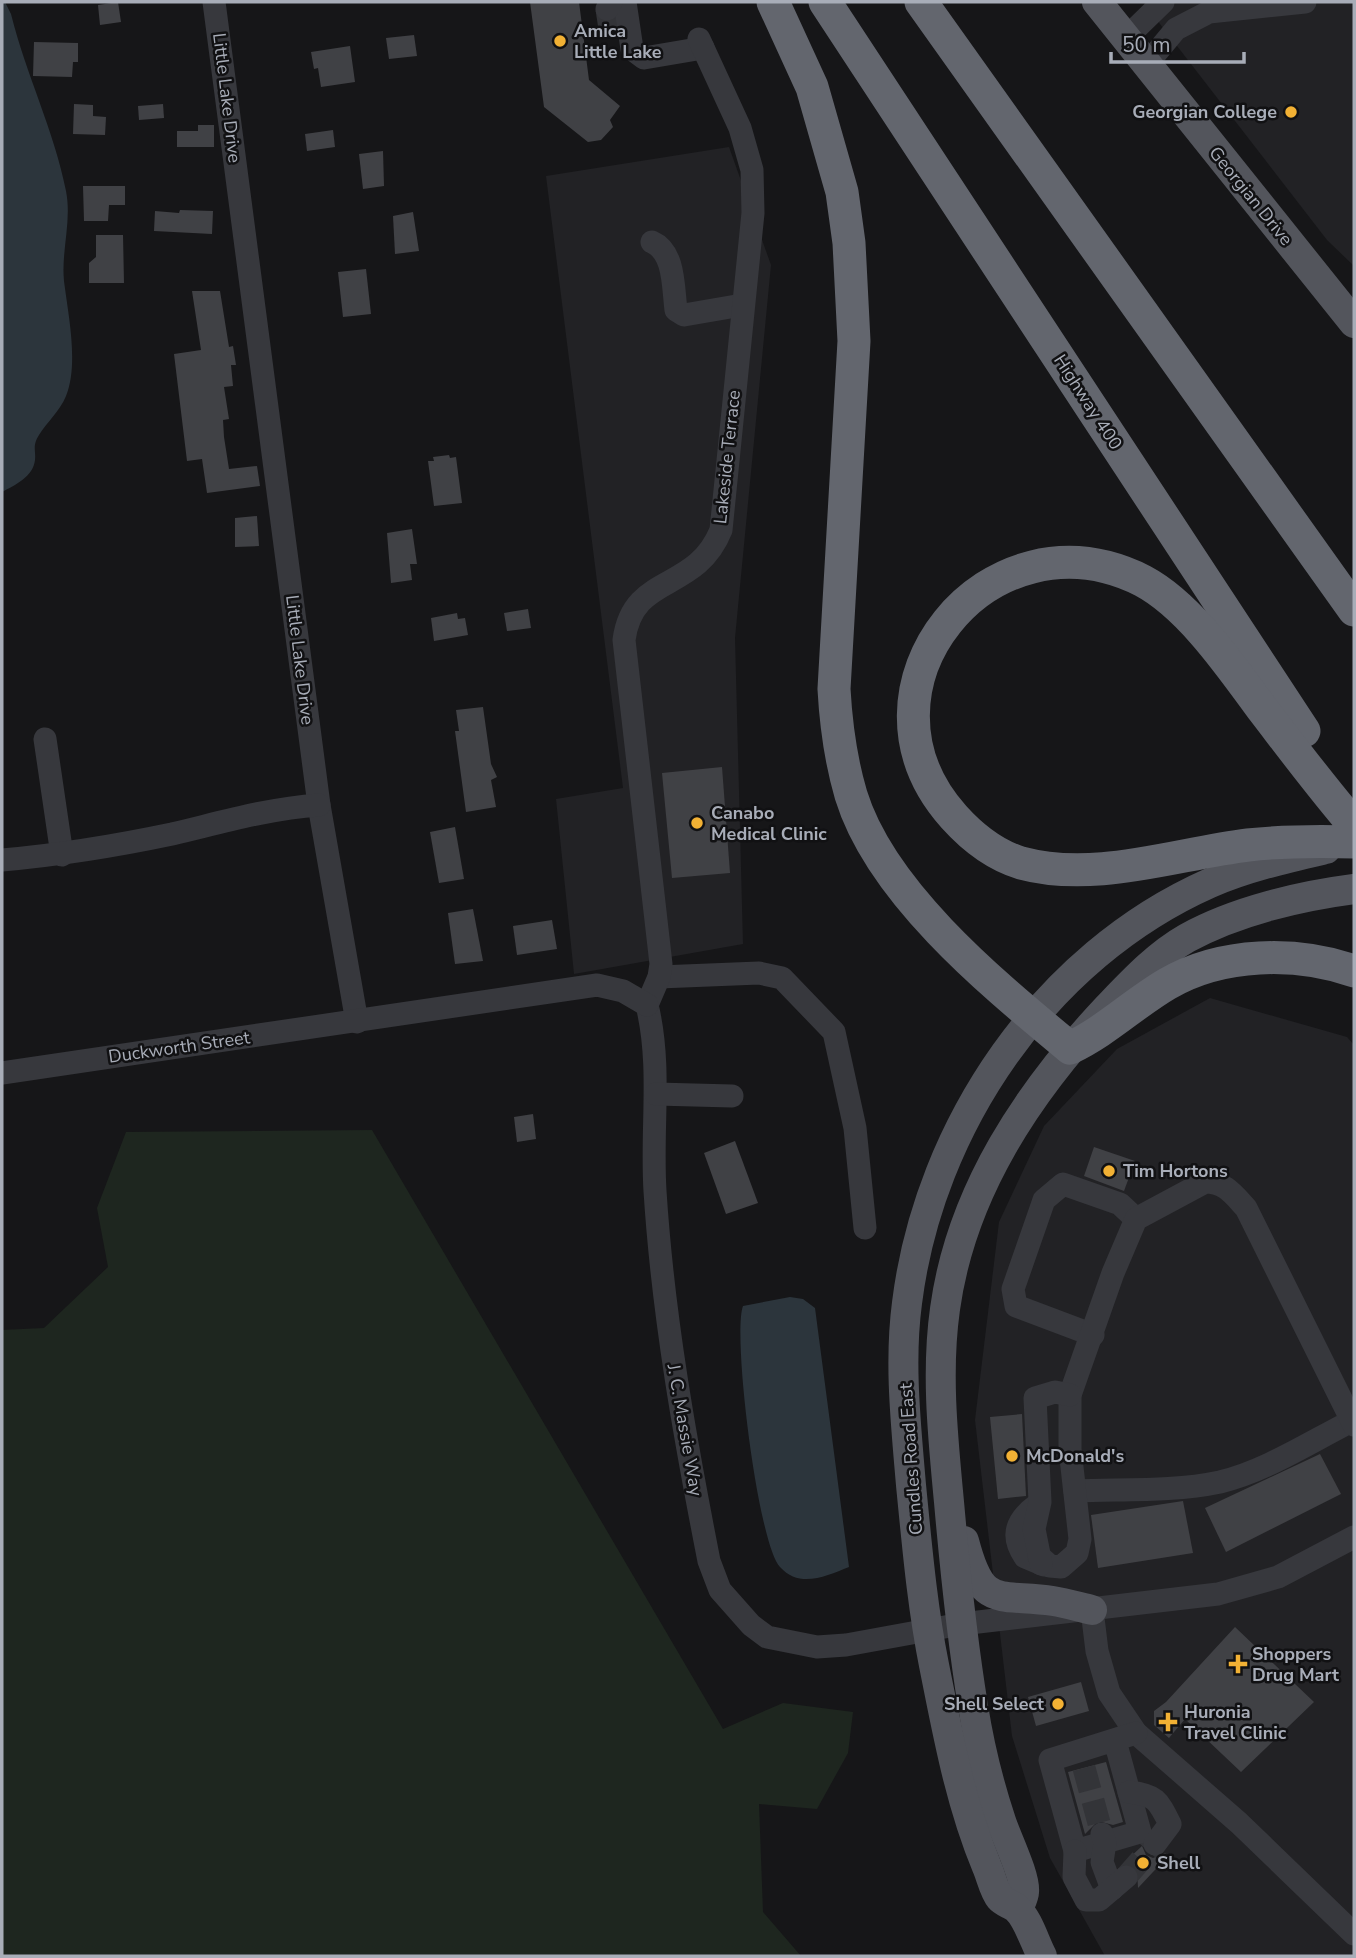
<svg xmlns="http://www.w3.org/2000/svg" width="1356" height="1958" font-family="'Nunito Sans',sans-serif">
<rect width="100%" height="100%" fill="#161618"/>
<g fill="#222225">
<path d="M 1143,2 L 1354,2 L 1354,266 L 1327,240 Z"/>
<path d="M 729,147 L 771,265 L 735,638 L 743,944 L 574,974 L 556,799 L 623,788 L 546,176 Z"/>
<path d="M 1210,998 L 1347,1037 L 1354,1045 L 1354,1956 L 1105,1956 L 1050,1858 L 1012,1736 L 975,1420 L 999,1222 L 1044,1126 L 1117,1049 Z"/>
</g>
<path fill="#1e261f" d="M 372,1130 L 723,1729 L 783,1703 L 853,1712 L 848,1753 L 817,1809 L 759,1804 L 763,1912 L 801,1956 L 2,1956 L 2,1330 L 44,1328 L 108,1267 L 97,1208 L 126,1132 Z"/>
<g fill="#2c353c">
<path d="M 2,2 L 5,2 L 11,14 C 26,75 54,130 66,191 C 72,221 61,251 64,281 C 68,314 79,364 66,396 C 60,411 47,422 39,435 C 32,446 36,450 35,460 C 33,477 15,485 2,492 Z"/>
<path d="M 790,1297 L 803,1299 L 815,1308 L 849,1567 C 826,1576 800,1589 780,1567 C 758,1544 732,1335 743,1306 Z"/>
</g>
<g fill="#404145">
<path d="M 118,2 L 121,22 L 100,25 L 98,5 Z"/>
<path d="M 530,2 L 579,2 L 589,80 L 620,106 L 610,120 L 613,127 L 601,140 L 588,142 L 544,107 Z"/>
<path d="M 414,35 L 417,56 L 389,59 L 386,38 Z"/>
<path d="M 34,42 L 78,43 L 78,62 L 73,62 L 72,77 L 33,76 Z"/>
<path d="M 350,46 L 355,82 L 321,87 L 318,68 L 314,69 L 311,52 Z"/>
<path d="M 74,104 L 93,105 L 93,116 L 106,117 L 105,135 L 73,134 Z"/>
<path d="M 163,104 L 164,118 L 139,120 L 138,106 Z"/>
<path d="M 198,125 L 214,125 L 214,147 L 177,147 L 177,131 L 198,131 Z"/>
<path d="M 333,130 L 335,147 L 307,151 L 305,134 Z"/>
<path d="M 383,151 L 384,186 L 363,189 L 359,154 Z"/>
<path d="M 83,186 L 125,186 L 125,205 L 109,205 L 108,221 L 84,221 Z"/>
<path d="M 180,210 L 213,211 L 212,234 L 154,231 L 155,211 L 179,213 Z"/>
<path d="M 413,212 L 419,251 L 395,254 L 393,216 Z"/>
<path d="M 96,235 L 123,235 L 124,283 L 89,283 L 89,263 L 96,257 Z"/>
<path d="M 366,269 L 371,314 L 343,317 L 338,272 Z"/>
<path d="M 192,291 L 220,291 L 229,347 L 233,346 L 236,365 L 231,365 L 233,386 L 224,387 L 229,419 L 223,420 L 224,437 L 229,469 L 257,466 L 260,486 L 207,493 L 202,459 L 187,461 L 174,354 L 201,350 Z"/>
<path d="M 449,455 L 450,458 L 456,457 L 462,503 L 434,506 L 428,461 L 434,461 L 433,457 Z"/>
<path d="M 257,516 L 259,546 L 235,547 L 235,518 Z"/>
<path d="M 412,529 L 417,564 L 410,564 L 412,580 L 391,583 L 387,533 Z"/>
<path d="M 528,609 L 531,628 L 507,631 L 504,613 Z"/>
<path d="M 457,613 L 458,619 L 465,618 L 468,635 L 434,641 L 431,618 Z"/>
<path d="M 483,707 L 491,764 L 497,777 L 491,780 L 496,807 L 466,812 L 455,731 L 459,731 L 456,710 Z"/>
<path d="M 722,767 L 730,873 L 672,878 L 662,773 Z"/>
<path d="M 455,827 L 464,879 L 439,883 L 430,832 Z"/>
<path d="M 473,909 L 483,961 L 455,964 L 448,913 Z"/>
<path d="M 552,920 L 557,949 L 517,955 L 513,926 Z"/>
<path d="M 533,1114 L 536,1139 L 517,1142 L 514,1117 Z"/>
<path d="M 735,1141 L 758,1203 L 726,1214 L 704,1153 Z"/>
<path d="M 1094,1147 L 1135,1161 L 1124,1191 L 1084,1176 Z"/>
<path d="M 1022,1414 L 1026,1496 L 998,1499 L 990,1417 Z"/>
<path d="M 1320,1454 L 1341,1494 L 1226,1552 L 1205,1508 Z"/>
<path d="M 1183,1501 L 1193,1553 L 1098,1568 L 1091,1515 Z"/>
<path d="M 1235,1627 L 1314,1702 L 1241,1772 L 1185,1719 L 1169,1738 L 1154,1725 L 1154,1711 L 1166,1702 Z"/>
<path d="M 1081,1682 L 1089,1711 L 1036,1726 L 1028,1697 Z"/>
<path d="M 1106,1762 L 1123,1822 L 1113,1825 L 1098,1821 L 1085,1834 L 1068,1772 Z"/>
<path d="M 1142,1846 L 1146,1855 L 1153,1858 L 1165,1853 L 1168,1856 L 1138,1888 L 1137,1868 L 1124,1863 Z"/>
</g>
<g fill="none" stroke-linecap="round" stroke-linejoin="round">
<g stroke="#333438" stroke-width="23" stroke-dasharray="23 11" stroke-linecap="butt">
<path d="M 607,9 L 611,35"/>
<path d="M 1084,1768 L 1102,1834"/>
<path d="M 1126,1877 L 1155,1844"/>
</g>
<g stroke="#37383d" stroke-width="23">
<path d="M 214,2 L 319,805 L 357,1022"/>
<path d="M 625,2 L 632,49 L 644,58 L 703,48"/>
<path d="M 607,9 L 611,2"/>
<path d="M 1125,39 L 1163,2"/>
<path d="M 1146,65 L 1176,29 L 1209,12 L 1305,2"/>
<path d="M 652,242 C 675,252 673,288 676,310 L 684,315 L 742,305"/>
<path d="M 45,739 L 62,855"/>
<path d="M 2,860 C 59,855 115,846 172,834 C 223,822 266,809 319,805"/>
<path d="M 659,977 L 759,973 L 782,978 L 834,1032 L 855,1128 L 865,1228"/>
<path d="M 647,1005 C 662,1067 651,1128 655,1191 C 663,1316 685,1439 709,1561 L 720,1590 L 751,1625 L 767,1637 L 817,1647 L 846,1645 L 961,1624 L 1218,1594 L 1278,1577 L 1354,1537"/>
<path d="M 647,1005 L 659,977 L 661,964 L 624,640 C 633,572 695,594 721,530 L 753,213 L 752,170 L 740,128 L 699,39"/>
<path d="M 2,1073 L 597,985 L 623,991 L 647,1005"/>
<path d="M 656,1094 L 732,1096"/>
<path d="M 1093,1335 L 1016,1306 L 1013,1289 L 1044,1200 L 1063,1184 L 1120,1204 L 1136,1219"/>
<path d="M 1075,1491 C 1123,1489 1173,1492 1220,1482 C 1266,1471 1310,1442 1352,1421"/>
<path d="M 1038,1504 C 1017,1519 1010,1535 1025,1557 L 1044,1565"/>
<path d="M 1039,1556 L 1050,1566 L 1061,1567 L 1077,1553 L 1080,1539 L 1070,1449 L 1070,1395 L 1113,1273 L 1136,1219 L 1205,1182 C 1225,1182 1233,1194 1246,1208 L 1354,1425"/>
<path d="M 1041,1564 L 1034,1529 L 1040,1502 L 1035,1398 L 1055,1392 L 1070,1395"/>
<path d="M 1092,1610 L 1097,1651 L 1109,1693 L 1136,1733 L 1239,1823 L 1354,1934"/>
<path d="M 1115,1741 L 1140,1832 L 1075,1851 L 1050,1760 L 1136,1733"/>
<path d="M 1129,1792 C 1156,1795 1158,1800 1170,1824 L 1155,1844"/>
<path d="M 1102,1834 L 1105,1843 L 1102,1862 L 1112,1889"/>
<path d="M 1075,1851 L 1074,1877 L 1086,1900 L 1099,1900 L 1126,1877"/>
</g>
<g stroke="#53555c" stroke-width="30">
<path d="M 1097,2 L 1354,323"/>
<path d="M 964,1541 C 982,1610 997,1593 1053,1601 C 1066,1603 1079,1607 1092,1610"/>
<path d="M 1018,1909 C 1020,1904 1024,1897 1024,1892 C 1026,1877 1006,1837 1001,1821 C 989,1785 979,1744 973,1706 C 962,1639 955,1570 949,1502 C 943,1438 936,1373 945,1309 C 961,1192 1028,1092 1108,1007 C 1132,982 1157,955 1187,938 C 1236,911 1300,896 1354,889"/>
<path d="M 1042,1956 C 1035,1943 1028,1919 1017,1909 C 1012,1904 1004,1903 1000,1898 C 994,1891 991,1876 987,1867 C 960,1802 948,1735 934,1665 C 922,1605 917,1545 911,1485 C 906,1425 899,1363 907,1303 C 929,1126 1045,956 1210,883 C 1247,867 1287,858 1326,849"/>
</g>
<g stroke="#63666e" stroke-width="33">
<path d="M 773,2 L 812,87 L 842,192 L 849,243 L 854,341 L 834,689 C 836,725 841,761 851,795 C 881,893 993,984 1070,1048 C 1106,1031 1133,1004 1167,984 C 1222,952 1296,951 1354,971"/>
<path d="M 825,2 L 1304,731"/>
<path d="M 921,2 L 1354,610"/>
<path d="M 1354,825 C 1322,788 1293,749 1263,710 C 1232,668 1190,606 1143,581 C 989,503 839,689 954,817 C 972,837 995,855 1021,863 C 1095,883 1175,854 1248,845 C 1284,841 1319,841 1354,842"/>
</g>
</g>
<g fill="#f2b134" stroke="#111113" stroke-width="2.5">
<circle cx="560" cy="41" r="7"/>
<circle cx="1291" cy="112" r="7"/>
<circle cx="697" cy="823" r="7"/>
<circle cx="1109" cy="1171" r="7"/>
<circle cx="1012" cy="1456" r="7"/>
<path d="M1234.5 1653.5h7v7h7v7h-7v7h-7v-7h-7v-7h7z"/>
<circle cx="1058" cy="1704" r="7"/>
<path d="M1164.5 1711.5h7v7h7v7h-7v7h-7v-7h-7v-7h7z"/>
<circle cx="1143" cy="1863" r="7"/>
</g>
<g text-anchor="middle" stroke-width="5" stroke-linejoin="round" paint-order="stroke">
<g font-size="18" font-weight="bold" fill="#a8adb8" stroke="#111113" text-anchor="start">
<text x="574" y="37">Amica<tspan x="574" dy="21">Little Lake</tspan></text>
<text x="1277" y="118" text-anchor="end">Georgian College</text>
<text x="711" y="819">Canabo<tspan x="711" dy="21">Medical Clinic</tspan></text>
<text x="1123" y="1177">Tim Hortons</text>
<text x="1026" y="1462">McDonald's</text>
<text x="1252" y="1660">Shoppers<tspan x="1252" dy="21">Drug Mart</tspan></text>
<text x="1044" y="1710" text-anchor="end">Shell Select</text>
<text x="1184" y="1718">Huronia<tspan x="1184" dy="21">Travel Clinic</tspan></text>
<text x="1157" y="1869">Shell</text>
</g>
<g font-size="18" fill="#a8adb8" stroke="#111113">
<text transform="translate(227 98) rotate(83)" y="6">Little Lake Drive</text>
<text transform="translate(1251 196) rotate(51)" y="6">Georgian Drive</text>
<text transform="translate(1088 402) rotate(57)" y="6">Highway 400</text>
<text transform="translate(727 457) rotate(-84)" y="6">Lakeside Terrace</text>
<text transform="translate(300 660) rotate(83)" y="6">Little Lake Drive</text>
<text transform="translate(179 1047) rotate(-8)" y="6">Duckworth Street</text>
<text transform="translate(685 1430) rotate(80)" y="6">J. C. Massie Way</text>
<text transform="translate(911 1459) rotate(-94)" y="6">Cundles Road East</text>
</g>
</g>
<rect width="1356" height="1958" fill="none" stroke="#a8adb8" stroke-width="7"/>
<path d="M1111 52v10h133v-10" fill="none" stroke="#a8adb8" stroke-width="3.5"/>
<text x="1122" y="52" font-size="21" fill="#a8adb8" stroke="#111113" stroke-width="5" paint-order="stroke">50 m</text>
</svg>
